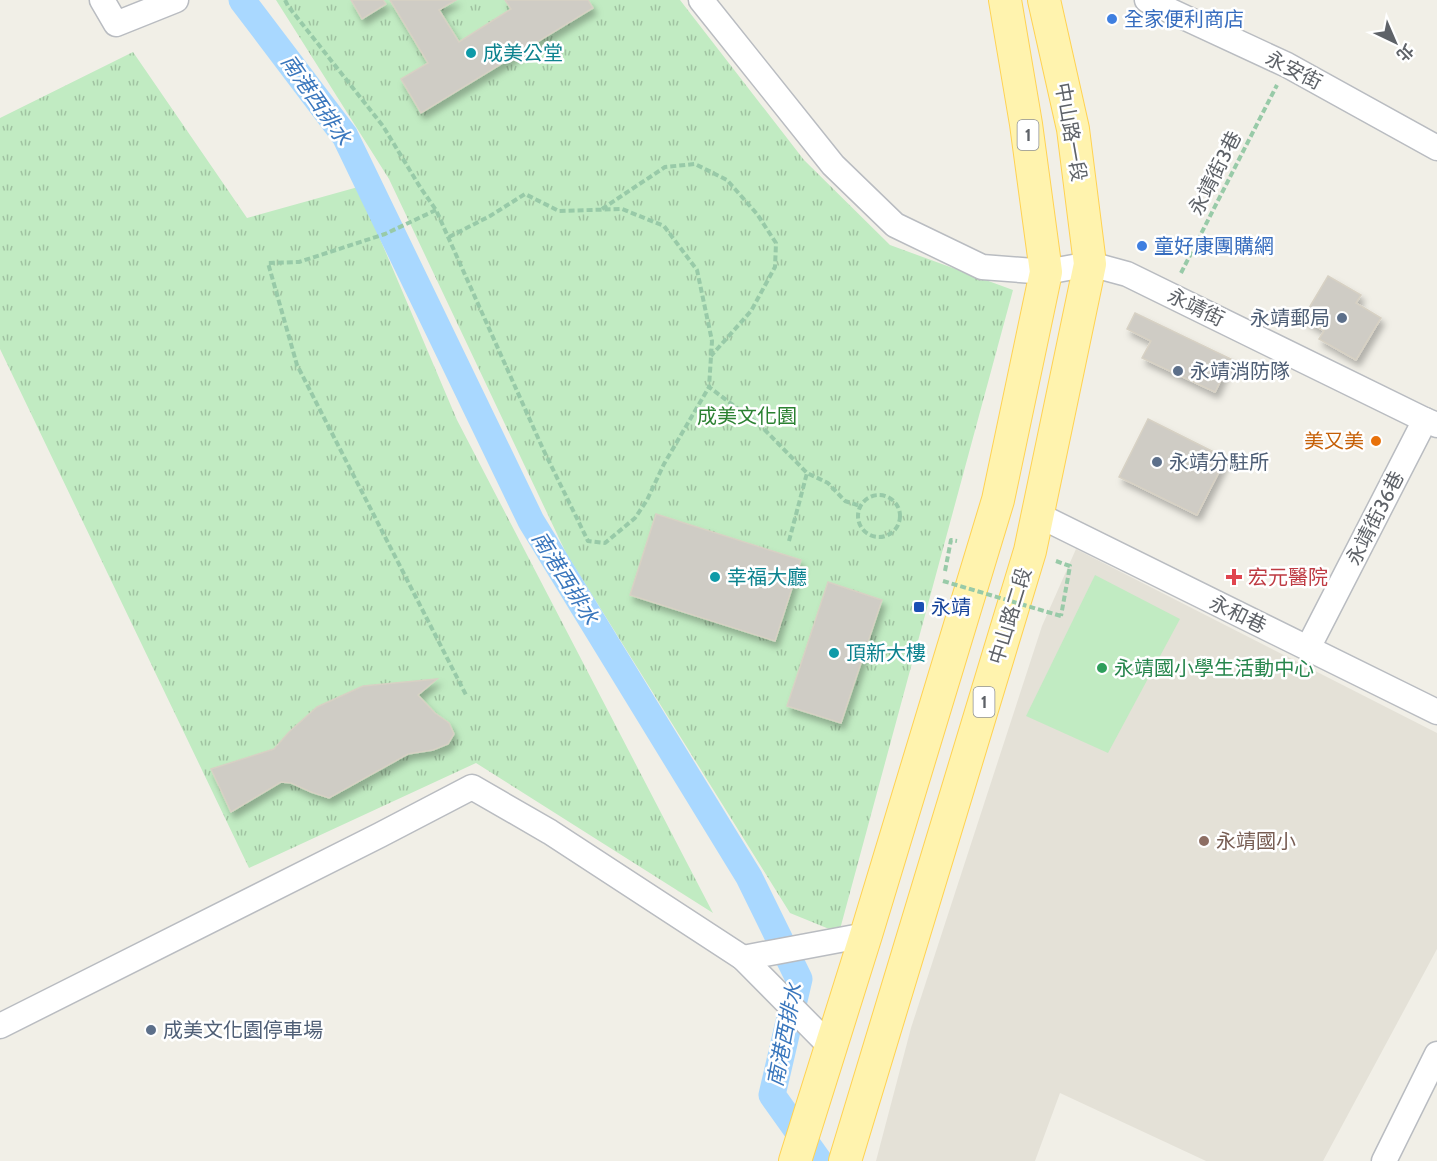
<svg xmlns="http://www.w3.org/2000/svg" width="1437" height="1161" font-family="Cabin,'Noto Sans TC',sans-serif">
<defs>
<pattern id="park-tufts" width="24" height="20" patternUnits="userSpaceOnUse" patternTransform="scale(1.5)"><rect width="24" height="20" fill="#c1ebc2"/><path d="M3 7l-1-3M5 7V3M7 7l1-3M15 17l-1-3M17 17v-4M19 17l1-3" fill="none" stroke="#a0c2a1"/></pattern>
<filter id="shadow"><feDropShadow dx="3.5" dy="6" stdDeviation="3" flood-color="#0004"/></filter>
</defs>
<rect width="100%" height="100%" fill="#f1efe7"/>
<path fill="#e4e1d7" d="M 1076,549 L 1437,733 L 1437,949 L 1323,1161 L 1206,1161 L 1060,1093 L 1035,1161 L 876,1161 L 911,1028 L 1042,626 Z"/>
<path fill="#c1ebc2" d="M 1095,575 L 1180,619 L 1108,753 L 1026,716 Z"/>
<g fill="url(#park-tufts)">
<path d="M 276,0 L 680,0 L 804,160 L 890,245 L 1013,290 L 839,933 L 790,913 L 566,553 L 389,179 Z"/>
<path d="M 133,52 L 247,218 L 358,187 L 457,420 L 713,913 L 476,763 L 249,868 L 0,349 L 0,118 Z"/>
</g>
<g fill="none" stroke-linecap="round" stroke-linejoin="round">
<path stroke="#a9d8ff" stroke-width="27" d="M 242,0 L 345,136 L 531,521 L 749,877 L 799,979 L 772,1095 L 819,1161"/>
</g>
<g fill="#cfccc5" stroke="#d7d1c4" stroke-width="1.5" filter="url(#shadow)">
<path d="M 351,0 L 383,0 L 386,4 L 362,19 Z"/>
<path d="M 390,0 L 456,0 L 439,10 L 459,42 L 511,9 L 505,0 L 588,0 L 593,8 L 421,113 L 401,79 L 428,63 Z"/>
<path d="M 1328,276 L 1361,295 L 1356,303 L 1381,318 L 1356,360 L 1319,339 L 1324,331 L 1303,318 Z"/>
<path d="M 1135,313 L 1231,359 L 1215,392 L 1142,358 L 1151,341 L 1127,329 Z"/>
<path d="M 1148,419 L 1226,458 L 1197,515 L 1119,477 Z"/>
<path d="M 656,514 L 801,560 L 775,641 L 630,595 Z"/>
<path d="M 828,582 L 882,600 L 841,723 L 787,706 Z"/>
<path d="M 437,679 L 418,695 L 435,713 L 449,723 L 454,734 L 448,744 L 433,750 L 408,754 L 329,798 L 311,792 L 291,783 L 281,782 L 231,812 L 211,769 L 274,749 L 289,732 L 317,707 L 363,686 Z"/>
</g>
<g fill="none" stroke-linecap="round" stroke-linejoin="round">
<g stroke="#b9bcc1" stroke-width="27">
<g id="minor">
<path d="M 102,0 L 116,24 L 176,0"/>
<path d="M 701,0 L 833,165 L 895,225 L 982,267 L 1046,272 L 1090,264 L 1127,274 L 1425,420 L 1437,425"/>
<path d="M 1147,0 L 1287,65 L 1437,148"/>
<path d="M 1038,515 L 1437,712"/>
<path d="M 1308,648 L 1425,420"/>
<path d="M 743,958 L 866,935"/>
<path d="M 0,1026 L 380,835 L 472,787 L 550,832 L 743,958 L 831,1047"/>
<path d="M 1384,1161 L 1437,1054"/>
</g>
</g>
<g stroke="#ffd252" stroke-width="34">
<g id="major">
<path d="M 795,1161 L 866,935 L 998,500 L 1046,272 L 1026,124 L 1005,0"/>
<path d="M 845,1161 L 1030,551 L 1090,264 L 1073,129 L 1044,0"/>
</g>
</g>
<g stroke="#98caa8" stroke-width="4" stroke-dasharray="6 3" stroke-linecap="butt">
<path d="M 285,0 L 288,6 L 383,126 L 420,187 L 436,210 L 543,449 L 588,541 L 605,543 L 635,518 L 647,500 L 664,464 L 709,387"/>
<path d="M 602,209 L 665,167 L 695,164 L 727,180 L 757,214 L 776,243 L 775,267 L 751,311 L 711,356"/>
<path d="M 436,210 L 385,234 L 299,262 L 268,263 L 297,365 L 466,695"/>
<path d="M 449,237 L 490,216 L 525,194 L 559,211 L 622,209 L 664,226 L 697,270 L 712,341 L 709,387 L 761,426 L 807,473 L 828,483 L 845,501 L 860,506"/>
<path d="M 1181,273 L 1277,85"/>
<circle cx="879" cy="516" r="21"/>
<path d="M 789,541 L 807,473"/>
<path d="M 1056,561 L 1070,566 L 1061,616"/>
<path d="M 945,571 L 951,540 L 957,541"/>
</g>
<use href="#minor" stroke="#fff" stroke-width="24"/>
<use href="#major" stroke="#fff3ae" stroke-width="32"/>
<path stroke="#98caa8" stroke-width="4" stroke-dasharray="6 3" stroke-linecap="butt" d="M 943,581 L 1061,616"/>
</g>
<g fill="#3f7fe0" stroke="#fff" stroke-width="2">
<circle cx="1112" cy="19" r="6"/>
<circle cx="1142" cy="246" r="6"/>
</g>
<g fill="#0f9aa8" stroke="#fff" stroke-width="2">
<circle cx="471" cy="53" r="6"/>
<circle cx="715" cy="577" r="6"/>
<circle cx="834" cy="653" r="6"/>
</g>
<g fill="#5c6f8a" stroke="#fff" stroke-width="2">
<circle cx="1342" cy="318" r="6"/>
<circle cx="1178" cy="371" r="6"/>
<circle cx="1157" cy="462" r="6"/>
<circle cx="151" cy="1030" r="6"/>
</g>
<circle fill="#e8710a" stroke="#fff" stroke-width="2" cx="1376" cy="441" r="6"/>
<path fill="#e0444e" stroke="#fff" stroke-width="2" d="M1231 568h6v6h6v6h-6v6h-6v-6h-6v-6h6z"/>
<rect fill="#1a4fb4" stroke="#fff" stroke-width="2" x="913" y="601" width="12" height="12" rx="3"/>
<circle fill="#2e9e5b" stroke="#fff" stroke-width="2" cx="1102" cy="668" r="6"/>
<circle fill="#8d6e63" stroke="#fff" stroke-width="2" cx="1204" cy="841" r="6"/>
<g text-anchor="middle" stroke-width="5" stroke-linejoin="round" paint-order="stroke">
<g fill="#fff" stroke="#8e9195" stroke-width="1.5">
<rect x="1017.5" y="120" width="21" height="30" rx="4.5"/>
<rect x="973.5" y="687" width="21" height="30" rx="4.5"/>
</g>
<g font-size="18" font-weight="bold" fill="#5e6268">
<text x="1028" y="141">1</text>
<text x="984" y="708">1</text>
</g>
<g font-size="20" fill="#366cbe" stroke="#fff" text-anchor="start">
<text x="1124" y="26">全家便利商店</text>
<text x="1154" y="253">童好康團購網</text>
</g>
<g font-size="20" fill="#0d838f" stroke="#fff" text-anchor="start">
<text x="483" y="60">成美公堂</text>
<text x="727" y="584">幸福大廳</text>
<text x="846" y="660">頂新大樓</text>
</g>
<g font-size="20" fill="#5e6268" stroke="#fff">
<text transform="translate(1294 70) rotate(27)" y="7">永安街</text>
<text transform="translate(1071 132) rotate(80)" y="7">中山路一段</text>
<text transform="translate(1215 173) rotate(-63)" y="7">永靖街3巷</text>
<text transform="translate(1196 307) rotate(26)" y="7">永靖街</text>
<text transform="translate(1375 518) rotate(-63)" y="7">永靖街36巷</text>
<text transform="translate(1238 614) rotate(26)" y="7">永和巷</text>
<text transform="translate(1010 616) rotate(-73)" y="7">中山路二段</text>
</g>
<g font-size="20" fill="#4e5e75" stroke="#fff" text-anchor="start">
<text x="1330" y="325" text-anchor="end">永靖郵局</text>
<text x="1190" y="378">永靖消防隊</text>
<text x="1169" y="469">永靖分駐所</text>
<text x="163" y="1037">成美文化園停車場</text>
</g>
<g font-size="20" fill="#2b8131" stroke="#fff">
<text x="747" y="423">成美文化園</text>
</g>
<g font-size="20" fill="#c56008" stroke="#fff" text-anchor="end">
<text x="1364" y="448">美又美</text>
</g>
<g font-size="20" fill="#be3a42" stroke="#fff" text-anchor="start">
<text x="1248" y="584">宏元醫院</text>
</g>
<g font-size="20" fill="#164399" stroke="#fff" text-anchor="start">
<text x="931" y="614">永靖</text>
</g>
<g font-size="20" fill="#27864d" stroke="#fff" text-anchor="start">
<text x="1114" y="675">永靖國小學生活動中心</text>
</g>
<g font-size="20" fill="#785e54" stroke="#fff" text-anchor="start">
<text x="1216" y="848">永靖國小</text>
</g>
<g font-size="21" font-style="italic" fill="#3a77bd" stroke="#fff">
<text transform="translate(316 100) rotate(55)" y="7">南港西排水</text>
<text transform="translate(565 578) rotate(58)" y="7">南港西排水</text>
<text transform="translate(785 1035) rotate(-79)" y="7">南港西排水</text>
</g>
</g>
<g transform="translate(1395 42) rotate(136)" stroke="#ffffff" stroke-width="4.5" paint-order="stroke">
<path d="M0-4.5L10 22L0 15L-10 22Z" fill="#5e6268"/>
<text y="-9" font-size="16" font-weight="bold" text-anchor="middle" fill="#5e6268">北</text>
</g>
</svg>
